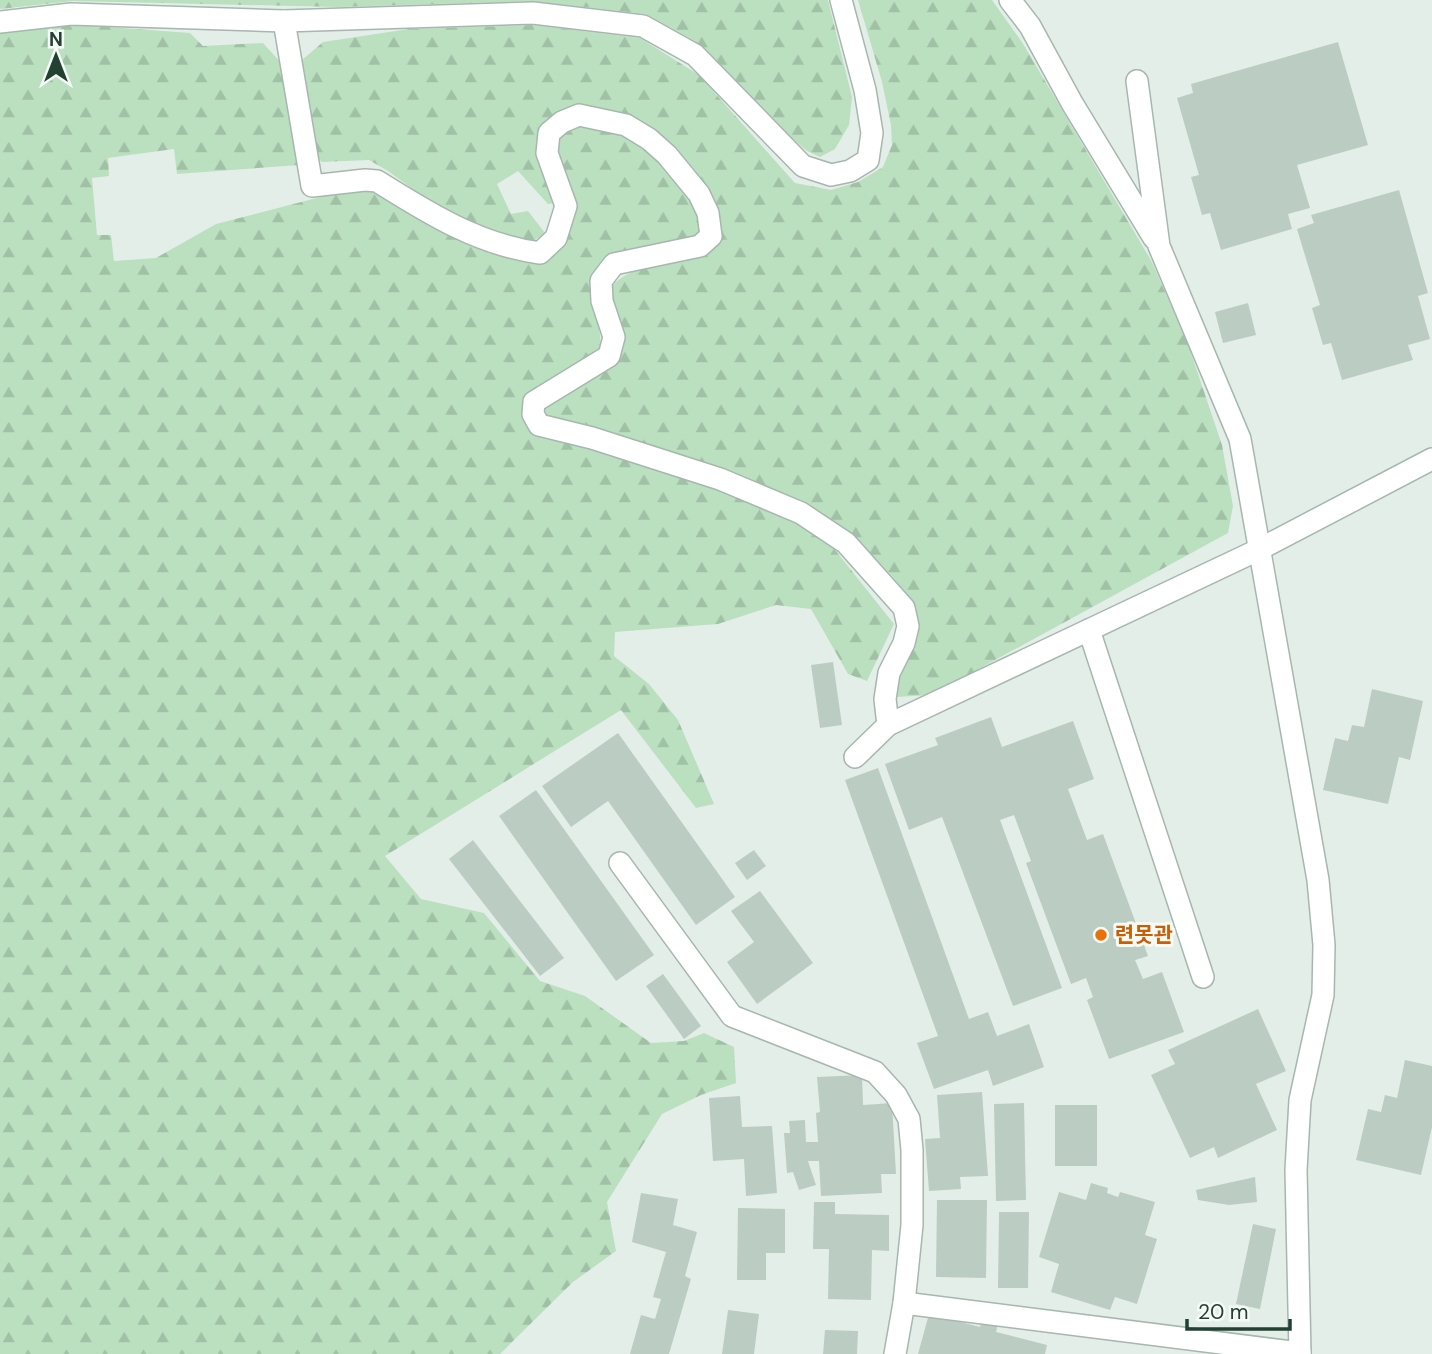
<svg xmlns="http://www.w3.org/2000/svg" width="1432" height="1354" font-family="'DM Sans','Noto Sans KR',sans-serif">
<defs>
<pattern id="forest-firs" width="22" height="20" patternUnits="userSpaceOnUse" patternTransform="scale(1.75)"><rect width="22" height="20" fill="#bbe0bf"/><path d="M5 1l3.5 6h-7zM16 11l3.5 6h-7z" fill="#a0c1a5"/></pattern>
</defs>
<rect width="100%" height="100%" fill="#e4eee8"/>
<g fill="url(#forest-firs)">
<path d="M 0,0 L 828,0 L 852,97 L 849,125 L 835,149 L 820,157 L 807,151 L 774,123 L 695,41 L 646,14 L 532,1 L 338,7 L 73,1 L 0,9 Z"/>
<path d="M 858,0 L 992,0 L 1022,42 L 1152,262 L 1188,344 L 1222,445 L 1233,506 L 1228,533 L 931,695 L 896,697 L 900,672 L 917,627 L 913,603 L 892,576 L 852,536 L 803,501 L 718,467 L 546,419 L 543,414 L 544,405 L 616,364 L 624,337 L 611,302 L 611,287 C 631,264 673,261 703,254 L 717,213 L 628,118 L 546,125 L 556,203 L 548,204 L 518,171 L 497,184 L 511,214 L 528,211 L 545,233 L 532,242 L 511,242 L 451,217 L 388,171 L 369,160 L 322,162 L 315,156 L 302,60 L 323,42 L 409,29 L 533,25 L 640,38 L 699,75 L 795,183 L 831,190 L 858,182 L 883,167 L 892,145 L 891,125 L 882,82 Z"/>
<path d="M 68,24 L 190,33 L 203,46 L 263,43 L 283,65 L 299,165 L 177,174 L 174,149 L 108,158 L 109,176 L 92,178 L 97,235 L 111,235 L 114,261 L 156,258 L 216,224 L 328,195 L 362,190 L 382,193 L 453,235 L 562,245 L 556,148 L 557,136 L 581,123 L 625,134 L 648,148 L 696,200 L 702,233 C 672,256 598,231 592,286 C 589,309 605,329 599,351 L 535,389 L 527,397 L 523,411 L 527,428 L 536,435 L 593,449 L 725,492 L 798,521 L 836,551 L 894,624 L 867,681 L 848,674 L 811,609 L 776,605 L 718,624 L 615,632 L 614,656 L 649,684 L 678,720 L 714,804 L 696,808 L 621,710 L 385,856 L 421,899 L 484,913 L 540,981 L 585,996 L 651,1043 L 684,1041 L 704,1033 L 734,1047 L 736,1083 L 701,1095 L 662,1114 L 607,1202 L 616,1251 L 573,1282 L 500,1354 L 0,1354 L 0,32 Z"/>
</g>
<g fill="#bbccc3">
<path d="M 1338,42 L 1368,145 L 1297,165 L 1310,208 L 1288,214 L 1292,229 L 1221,250 L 1210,213 L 1202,215 L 1191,177 L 1199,175 L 1177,98 L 1193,93 L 1191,84 Z"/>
<path d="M 1399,190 L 1428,293 L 1418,296 L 1430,339 L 1408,345 L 1413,360 L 1342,380 L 1331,343 L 1323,345 L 1312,308 L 1320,305 L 1297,229 L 1314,223 L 1311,215 Z"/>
<path d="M 1248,303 L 1256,335 L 1223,343 L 1215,312 Z"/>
<path d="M 833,662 L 842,725 L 820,728 L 811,665 Z"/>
<path d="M 1372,689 L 1423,701 L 1410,760 L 1399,757 L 1388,804 L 1323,790 L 1335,738 L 1348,741 L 1352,725 L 1364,727 Z"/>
<path d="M 991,717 L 1002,747 L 1073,721 L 1094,779 L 1068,789 L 1087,840 L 1103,834 L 1148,956 L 1135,960 L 1143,979 L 1162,972 L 1184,1032 L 1109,1059 L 1087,1000 L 1093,997 L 1086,978 L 1071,984 L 1026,863 L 1031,861 L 1014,815 L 1000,820 L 1062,988 L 1013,1006 L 942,817 L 909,830 L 885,764 L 938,745 L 935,738 Z"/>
<path d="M 618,733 L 735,897 L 696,925 L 608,801 L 571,827 L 542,786 Z"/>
<path d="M 878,768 L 969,1019 L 988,1012 L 997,1036 L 1029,1024 L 1044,1067 L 993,1086 L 988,1070 L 934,1089 L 917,1043 L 938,1036 L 845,780 Z"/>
<path d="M 536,790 L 654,955 L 616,981 L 499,816 Z"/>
<path d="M 473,840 L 564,958 L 540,976 L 449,859 Z"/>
<path d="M 754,850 L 766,866 L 747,880 L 735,863 Z"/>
<path d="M 760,891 L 813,963 L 757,1004 L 727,962 L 754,942 L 731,911 Z"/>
<path d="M 663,974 L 701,1026 L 684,1039 L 646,986 Z"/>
<path d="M 1258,1009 L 1286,1071 L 1256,1084 L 1277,1130 L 1218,1158 L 1214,1147 L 1190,1158 L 1151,1075 L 1175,1064 L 1168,1050 Z"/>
<path d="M 1405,1060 L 1432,1066 L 1432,1127 L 1421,1175 L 1356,1160 L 1368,1109 L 1381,1112 L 1385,1095 L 1397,1098 Z"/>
<path d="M 862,1075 L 863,1105 L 892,1103 L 896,1174 L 881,1174 L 882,1193 L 821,1196 L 819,1161 L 808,1161 L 816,1185 L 799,1190 L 793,1172 L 787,1173 L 784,1133 L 790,1133 L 789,1121 L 805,1120 L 806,1142 L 818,1142 L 816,1113 L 820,1112 L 817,1077 Z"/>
<path d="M 982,1092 L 988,1176 L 960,1177 L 961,1189 L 929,1191 L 925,1139 L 940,1138 L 937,1095 Z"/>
<path d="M 740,1096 L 742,1127 L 772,1126 L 777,1193 L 746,1196 L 744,1159 L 713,1161 L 709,1098 Z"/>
<path d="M 1024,1103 L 1026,1200 L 996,1201 L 994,1104 Z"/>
<rect x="1055" y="1105" width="42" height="61"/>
<path d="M 1255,1177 L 1257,1202 L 1229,1205 L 1198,1200 L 1196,1190 Z"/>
<path d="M 1091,1183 L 1108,1188 L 1107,1193 L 1118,1197 L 1120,1192 L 1155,1202 L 1145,1235 L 1157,1239 L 1137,1304 L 1115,1297 L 1110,1310 L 1051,1292 L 1059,1264 L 1039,1257 L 1059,1192 L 1086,1200 Z"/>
<path d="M 641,1193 L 678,1199 L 673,1225 L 697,1232 L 685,1276 L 691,1279 L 669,1354 L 630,1354 L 641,1315 L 655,1319 L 661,1299 L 653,1297 L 666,1252 L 632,1242 Z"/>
<path d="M 937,1200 L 987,1200 L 986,1278 L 936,1277 Z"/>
<path d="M 814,1202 L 835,1202 L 835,1214 L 889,1215 L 889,1251 L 872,1250 L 871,1300 L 828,1299 L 829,1249 L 813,1249 Z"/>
<path d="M 738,1208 L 785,1209 L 785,1253 L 766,1253 L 766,1280 L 737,1280 Z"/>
<path d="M 999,1212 L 1029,1212 L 1028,1288 L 998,1288 Z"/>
<path d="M 1253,1224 L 1276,1229 L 1260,1309 L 1236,1304 Z"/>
<path d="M 728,1310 L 759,1314 L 754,1354 L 722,1354 Z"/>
<path d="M 929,1314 L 980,1327 L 982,1320 L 998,1324 L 996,1332 L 1047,1345 L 1045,1354 L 918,1354 Z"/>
<path d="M 825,1330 L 858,1331 L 857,1354 L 823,1354 Z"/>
</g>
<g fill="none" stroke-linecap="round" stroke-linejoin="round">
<g stroke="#a6b7ae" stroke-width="24">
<g id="minor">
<path d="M 1010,0 L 1030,26 L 1072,103 L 1154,238"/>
<path d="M 284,21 L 312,186 L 365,180 L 377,181 C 428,213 479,245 540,253 L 556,238 L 566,206 L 547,153 L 549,133 L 562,122 L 579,115 L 626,125 L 649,139 L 667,155 L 699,194 L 708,213 L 711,236 L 700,246 L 614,264 L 601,281 L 602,301 L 614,337 L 609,356 L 534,402 L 533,414 L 539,425 L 592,438 L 720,479 L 801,513 L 846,543 L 904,608 L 908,626 L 904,643 L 889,673 L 885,699 L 888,725"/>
<path d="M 0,22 L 71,14 L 284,21 L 533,13 L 643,26 L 695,55 L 803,166 L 831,175 L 850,171 L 868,160 L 872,133 L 865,90 L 841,0"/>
<path d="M 1137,81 L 1159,246 L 1240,439 L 1318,880 L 1324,945 L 1323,995 L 1300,1100 L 1296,1170 L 1300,1354"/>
<path d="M 1089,630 L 1203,977"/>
<path d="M 855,757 L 888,725 L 1260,549 L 1432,459"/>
<path d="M 620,863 L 732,1016 L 875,1072 L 896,1095 L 909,1119 L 912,1150 L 912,1225 L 904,1303 L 895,1354"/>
<path d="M 904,1303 L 1300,1353"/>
</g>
</g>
<use href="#minor" stroke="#fff" stroke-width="21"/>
</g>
<circle fill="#e8710a" stroke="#f5faf6" stroke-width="2.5" cx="1101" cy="935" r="7"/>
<g text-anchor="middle" stroke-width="6" stroke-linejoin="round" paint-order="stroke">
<g font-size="21" font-weight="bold" fill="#c56008" stroke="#f5faf6" text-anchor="start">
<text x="1115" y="942">련못관</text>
</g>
</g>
<g transform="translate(56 56)" stroke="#f5faf6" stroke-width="5" paint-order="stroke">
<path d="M0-5L12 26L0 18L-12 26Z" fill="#224133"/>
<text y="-10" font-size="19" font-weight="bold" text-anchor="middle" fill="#224133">N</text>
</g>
<path d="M1187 1319v10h103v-10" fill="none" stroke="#224133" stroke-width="3.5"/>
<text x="1198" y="1319" font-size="21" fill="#224133" stroke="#f5faf6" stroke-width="5" paint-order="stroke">20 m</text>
</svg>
